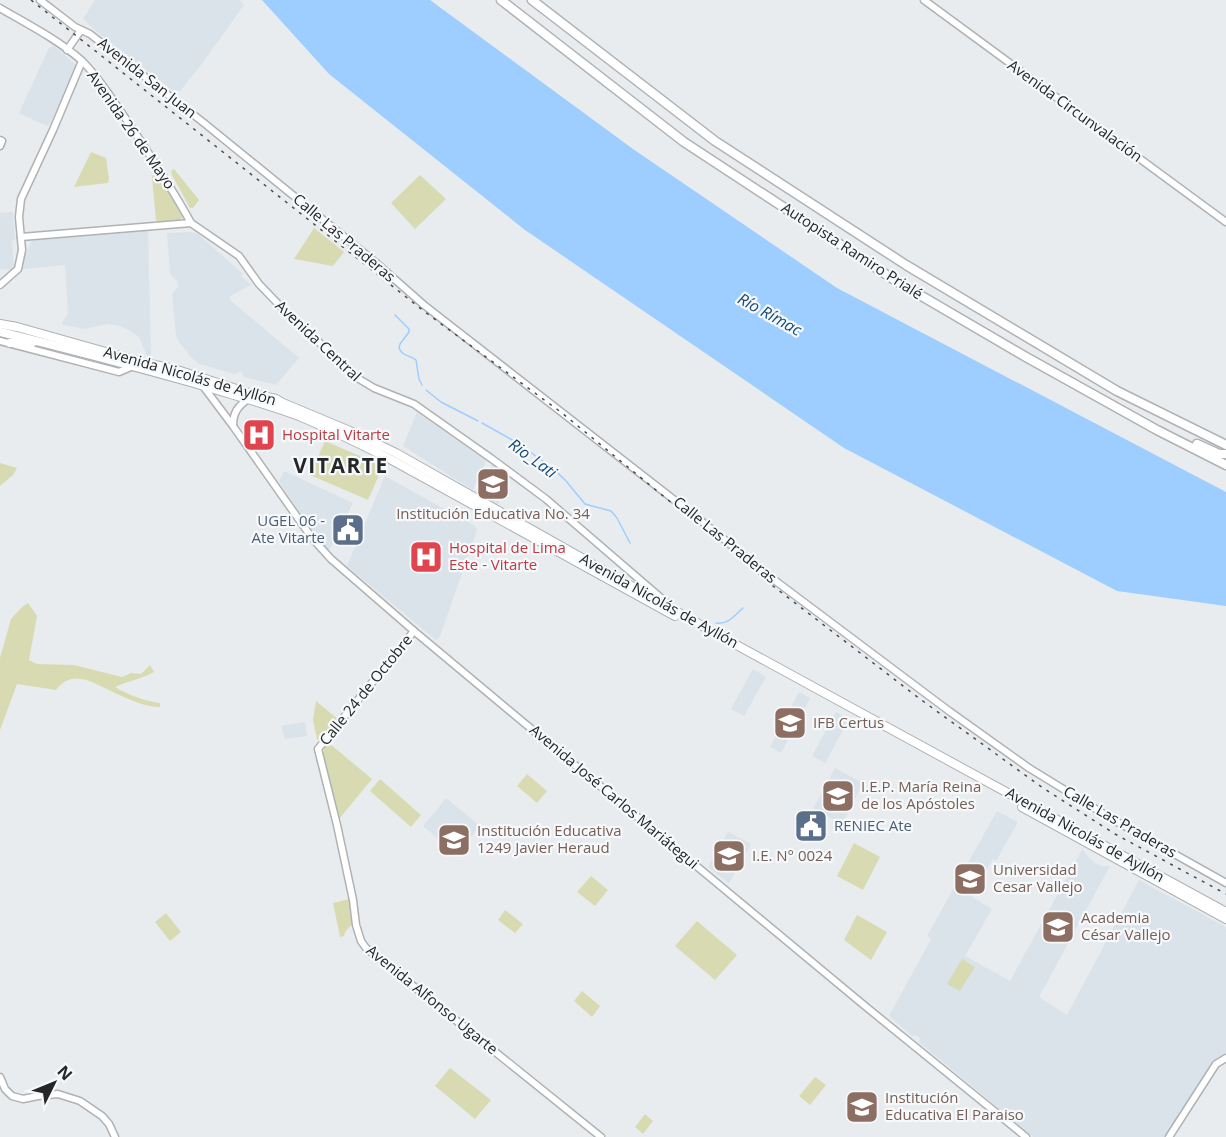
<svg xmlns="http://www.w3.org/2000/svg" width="1226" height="1137" font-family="'Open Sans',sans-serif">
<rect width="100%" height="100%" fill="#e9ecee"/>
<g fill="#dae2ea">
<path d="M 95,0 L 239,0 L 244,5 L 201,65 L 180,91 L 171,89 L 97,32 L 83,19 Z"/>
<path d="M 54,46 L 76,65 L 50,124 L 47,126 L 19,113 L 49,48 Z"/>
<path d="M 13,212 L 15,240 L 12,241 L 14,267 L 11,270 L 0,269 L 0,213 Z"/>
<path d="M 148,230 L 151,355 L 147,356 L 139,337 L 134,333 L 120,326 L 107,324 L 85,329 L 63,325 L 62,323 L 68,313 L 65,265 L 22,269 L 25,256 L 33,239 Z"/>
<path d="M 191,232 L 198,234 L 243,274 L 241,276 L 251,285 L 230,296 L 230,300 L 299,358 L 276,385 L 244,377 L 241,371 L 235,374 L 199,364 L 190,356 L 179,342 L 176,335 L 172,294 L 178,287 L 177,281 L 170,274 L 167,233 Z"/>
<path d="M 417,412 L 486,461 L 473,490 L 403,446 Z"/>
<path d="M 492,464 L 507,474 L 498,505 L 478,494 Z"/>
<path d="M 284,471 L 353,503 L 329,551 L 307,524 L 279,481 Z"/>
<path d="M 385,476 L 475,526 L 477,530 L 440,636 L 436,640 L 347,566 Z"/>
<path d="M 753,669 L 766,677 L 744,716 L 731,709 Z"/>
<path d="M 799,692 L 810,698 L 781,753 L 770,747 Z"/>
<path d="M 836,712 L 849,719 L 825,763 L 812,756 Z"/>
<path d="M 305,722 L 307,736 L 285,739 L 281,726 Z"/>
<path d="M 835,768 L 863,783 L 842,824 L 813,809 Z"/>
<path d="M 446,798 L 480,826 L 457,854 L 423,826 L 433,814 L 436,812 L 436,811 Z"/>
<path d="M 997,811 L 1018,822 L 996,861 L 993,859 L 972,897 L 992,909 L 965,956 L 1010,981 L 1082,850 L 1083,850 L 1087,856 L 1095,863 L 1102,866 L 1110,866 L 1039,997 L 1067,1015 L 1139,880 L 1224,926 L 1226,929 L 1226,1053 L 1212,1061 L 1184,1110 L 1180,1110 L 1179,1112 L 1181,1114 L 1165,1137 L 1033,1137 L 919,1042 L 920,1038 L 915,1035 L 912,1036 L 889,1016 L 931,939 L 927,936 Z"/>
<path d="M 728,832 L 751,844 L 729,883 L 708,867 Z"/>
<path d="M 862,1092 L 876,1104 L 862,1121 L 847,1110 Z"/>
</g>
<g fill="#d8dbb1">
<path d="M 91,152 L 106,158 L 109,179 L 108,183 L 74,187 Z"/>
<path d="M 174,169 L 199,200 L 193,208 L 190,208 L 172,175 L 171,171 Z"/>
<path d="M 155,172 L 158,173 L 183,214 L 182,218 L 179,220 L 158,222 L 156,220 L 152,177 Z"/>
<path d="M 420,175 L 446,199 L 415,229 L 391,203 Z"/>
<path d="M 314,228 L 344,252 L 333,266 L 294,259 Z"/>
<path d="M 325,441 L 383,466 L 368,500 L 310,475 Z"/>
<path d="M 0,463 L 17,468 L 13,475 L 0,486 Z"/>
<path d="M 28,603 L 37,616 L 29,660 L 37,664 L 74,665 L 122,677 L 131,673 L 141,674 L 150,665 L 154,672 C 141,679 128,681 115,687 C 129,695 144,701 160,703 L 160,707 C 145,707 128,699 115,693 C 95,684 73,667 56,690 L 17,684 L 0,730 L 0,658 L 11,619 L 21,608 Z"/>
<path d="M 316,701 L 339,720 L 322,740 L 319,741 L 317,739 L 313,720 Z"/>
<path d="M 328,744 L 330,744 L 372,779 L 339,819 L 323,755 L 324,748 Z"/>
<path d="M 527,774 L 547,791 L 537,803 L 517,786 Z"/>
<path d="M 380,779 L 421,815 L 411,827 L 370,791 Z"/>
<path d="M 854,843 L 880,857 L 863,890 L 837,876 Z"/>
<path d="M 591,876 L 608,890 L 595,906 L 577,892 Z"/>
<path d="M 349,899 L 354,922 L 345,932 L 344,936 L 340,937 L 333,903 Z"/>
<path d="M 505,910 L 523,924 L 515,933 L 498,920 Z"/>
<path d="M 166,913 L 181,932 L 170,941 L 155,922 Z"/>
<path d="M 857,915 L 887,932 L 871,960 L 844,940 Z"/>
<path d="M 697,921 L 737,955 L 715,980 L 675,946 Z"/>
<path d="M 962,959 L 975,967 L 960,991 L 947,984 Z"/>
<path d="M 582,991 L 600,1006 L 592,1017 L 574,1001 Z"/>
<path d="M 450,1068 L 491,1100 L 475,1119 L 435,1086 Z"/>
<path d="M 815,1077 L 826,1085 L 810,1105 L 799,1096 Z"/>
<path d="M 645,1114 L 653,1121 L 643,1134 L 635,1127 Z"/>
</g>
<path fill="#9dceff" d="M 262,0 L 430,0 L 633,149 L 837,288 L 1226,492 L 1226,606 L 1117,591 L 844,448 L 525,230 L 329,74 Z"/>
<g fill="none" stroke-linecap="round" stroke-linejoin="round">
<g stroke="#9dceff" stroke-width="1.5">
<path d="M 395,315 L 409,329 L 409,332 L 400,344 L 399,348 C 403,357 410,355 416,360 L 419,379 L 422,385"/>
<path d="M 426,390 L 441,402 L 478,421"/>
<path d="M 482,423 L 516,442 L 554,469 L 566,481 L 585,504 L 611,511 L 617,518 L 630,543"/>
<path d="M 716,623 C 728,625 735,615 743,608"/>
</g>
<g stroke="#afb2b4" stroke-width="9">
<g id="minor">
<path d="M 40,0 L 75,27 L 90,34 L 204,123 L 375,262 L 424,305 L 700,520 L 777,582 L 949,711 L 1029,768 L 1112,819 L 1226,883"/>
<path d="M 924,0 L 1226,222"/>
<path d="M 0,8 C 27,24 57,39 81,60 C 99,77 114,102 128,122 C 150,155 172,188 191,223"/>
<path d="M 67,50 L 81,30"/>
<path d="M 0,140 L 2,141 L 0,146"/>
<path d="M 21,237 L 191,223 L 239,256 L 259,284 L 284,310 L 359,379 L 374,388 L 414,404 L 492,459 L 546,499 L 668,604"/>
<path d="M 0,285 L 18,269 L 22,250 L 19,217 L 21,199 L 53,130 L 82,61"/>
<path d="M 0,341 L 119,372 L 133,366"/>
<path d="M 203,386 L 233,426 L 312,538 L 331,559 L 414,631 L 511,712 L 865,1006 L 1026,1137"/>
<path d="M 233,425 C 233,413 238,406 248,399"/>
<path d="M 414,631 L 318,749 L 337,825 L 353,900 L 356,925 L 361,941 L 366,948 L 601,1137"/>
<path d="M 0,1077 L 5,1089 L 12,1096 L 23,1099 L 38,1096 L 58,1094 L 80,1101 L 102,1116 L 109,1124 L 115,1137"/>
<path d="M 1169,1137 L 1216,1064 L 1226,1058"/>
</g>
</g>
<g stroke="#afb2b4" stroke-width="10">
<g id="major">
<path d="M 0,324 L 17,327 L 145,363 L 174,369 L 249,393 L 276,399 L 283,403 L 350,431 L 396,453 L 720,636 L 1226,912"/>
<path d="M 0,332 C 65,348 130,365 194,383 C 229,394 265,403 299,416 C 330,429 360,444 390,459 L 675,616"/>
<path d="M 10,343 L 32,343"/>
<path d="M 1022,807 L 1226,919"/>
</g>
</g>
<g stroke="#afb2b4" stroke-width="11">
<g id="highway">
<path d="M 501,0 L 684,142 L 896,281 L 1026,357 L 1157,430 L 1226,465"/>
<path d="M 532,0 L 715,141 L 906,265 L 1117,391 L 1226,445"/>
<path d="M 1197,444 L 1219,454 L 1226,454"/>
</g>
</g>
<use href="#minor" stroke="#fff" stroke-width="6"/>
<use href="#major" stroke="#fff" stroke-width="8"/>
<use href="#highway" stroke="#fff" stroke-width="8"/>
<path stroke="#494a4b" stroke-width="1.5" stroke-dasharray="3 6" stroke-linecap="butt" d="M 31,0 L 425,312 L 562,413 L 773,586 L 920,699 L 1043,788 L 1115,834 L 1226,894"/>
</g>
<defs>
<g id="hospital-square" transform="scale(1.725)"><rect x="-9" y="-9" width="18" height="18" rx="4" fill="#e0444e" stroke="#f6f9fb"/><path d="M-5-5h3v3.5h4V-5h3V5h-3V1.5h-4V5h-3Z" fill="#fff"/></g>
<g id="school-square" transform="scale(1.725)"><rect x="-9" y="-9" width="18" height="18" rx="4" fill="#8d6e63" stroke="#f6f9fb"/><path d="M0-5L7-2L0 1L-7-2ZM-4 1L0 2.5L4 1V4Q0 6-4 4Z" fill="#fff"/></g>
<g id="civic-square" transform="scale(1.725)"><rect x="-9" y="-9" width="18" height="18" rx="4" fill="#5c6f8a" stroke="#f6f9fb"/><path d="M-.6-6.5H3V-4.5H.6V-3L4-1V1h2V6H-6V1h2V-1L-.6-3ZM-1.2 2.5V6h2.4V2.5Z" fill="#fff"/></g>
<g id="university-square" transform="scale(1.725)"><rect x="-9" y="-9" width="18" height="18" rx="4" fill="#8d6e63" stroke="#f6f9fb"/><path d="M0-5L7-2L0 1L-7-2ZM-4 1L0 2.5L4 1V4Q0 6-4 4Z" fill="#fff"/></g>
</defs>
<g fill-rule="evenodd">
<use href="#hospital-square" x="259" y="435"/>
<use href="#school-square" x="493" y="484"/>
<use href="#civic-square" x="348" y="530"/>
<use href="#hospital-square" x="426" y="557"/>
<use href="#university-square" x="790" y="723"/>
<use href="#school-square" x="838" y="796"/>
<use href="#civic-square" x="811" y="826"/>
<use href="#school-square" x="454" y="840"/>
<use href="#school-square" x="729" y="856"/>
<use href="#university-square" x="970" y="879"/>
<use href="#school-square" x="1058" y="927"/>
<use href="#school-square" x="862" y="1107"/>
</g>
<g text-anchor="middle" stroke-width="4.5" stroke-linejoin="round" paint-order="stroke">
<g font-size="15" fill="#252627" stroke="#f6f9fb">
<text transform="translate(147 78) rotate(38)" y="5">Avenida San Juan</text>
<text transform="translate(1075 111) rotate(36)" y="5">Avenida Circunvalación</text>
<text transform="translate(131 130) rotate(55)" y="5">Avenida 26 de Mayo</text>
<text transform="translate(344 238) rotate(40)" y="5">Calle Las Praderas</text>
<text transform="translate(852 251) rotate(33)" y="5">Autopista Ramiro Prialé</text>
<text transform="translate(318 341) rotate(43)" y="5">Avenida Central</text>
<text transform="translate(190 376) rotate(16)" y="5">Avenida Nicolás de Ayllón</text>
<text transform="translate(725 540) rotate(39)" y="5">Calle Las Praderas</text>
<text transform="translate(659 601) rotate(29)" y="5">Avenida Nicolás de Ayllón</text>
<text transform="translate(366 690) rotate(-51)" y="5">Calle 24 de Octobre</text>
<text transform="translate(614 797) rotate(40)" y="5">Avenida José Carlos Mariátegui</text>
<text transform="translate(1120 822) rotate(30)" y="5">Calle Las Praderas</text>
<text transform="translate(1085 835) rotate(29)" y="5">Avenida Nicolás de Ayllón</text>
<text transform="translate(432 1000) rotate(39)" y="5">Avenida Alfonso Ugarte</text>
</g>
<g font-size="15" fill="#be3a42" stroke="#f6f9fb" text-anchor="start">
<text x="282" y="440">Hospital Vitarte</text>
<text x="449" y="553">Hospital de Lima<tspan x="449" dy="17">Este - Vitarte</tspan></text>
</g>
<g font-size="15" fill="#785e54" stroke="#f6f9fb" text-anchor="start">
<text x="493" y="519" text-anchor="middle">Institución Educativa No. 34</text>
<text x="813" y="728">IFB Certus</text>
<text x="861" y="792">I.E.P. María Reina<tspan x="861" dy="17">de los Apóstoles</tspan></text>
<text x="477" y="836">Institución Educativa<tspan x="477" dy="17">1249 Javier Heraud</tspan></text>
<text x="752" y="861">I.E. N° 0024</text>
<text x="993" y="875">Universidad<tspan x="993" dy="17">Cesar Vallejo</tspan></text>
<text x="1081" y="923">Academia<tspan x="1081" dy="17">César Vallejo</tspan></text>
<text x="885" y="1103">Institución<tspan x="885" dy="17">Educativa El Paraiso</tspan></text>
</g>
<g font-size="15" fill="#4e5e75" stroke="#f6f9fb" text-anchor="end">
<text x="325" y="526">UGEL 06 -<tspan x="325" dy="17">Ate Vitarte</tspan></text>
<text x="834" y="831" text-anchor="start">RENIEC Ate</text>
</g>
<g font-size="16" font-style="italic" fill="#154976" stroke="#f6f9fb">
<text transform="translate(770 314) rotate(29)" y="6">Río Rímac</text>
<text transform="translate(533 458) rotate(36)" y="6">Rio_Lati</text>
</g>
<g font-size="21" font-weight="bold" letter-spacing="1.5" fill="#252627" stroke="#f6f9fb">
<text x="341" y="473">VITARTE</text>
</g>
</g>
<g transform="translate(54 1083) rotate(47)" stroke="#f6f9fb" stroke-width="4.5" paint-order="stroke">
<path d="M0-4.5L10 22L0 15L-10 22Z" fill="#252627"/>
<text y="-9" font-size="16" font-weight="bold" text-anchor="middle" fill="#252627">N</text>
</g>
</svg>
